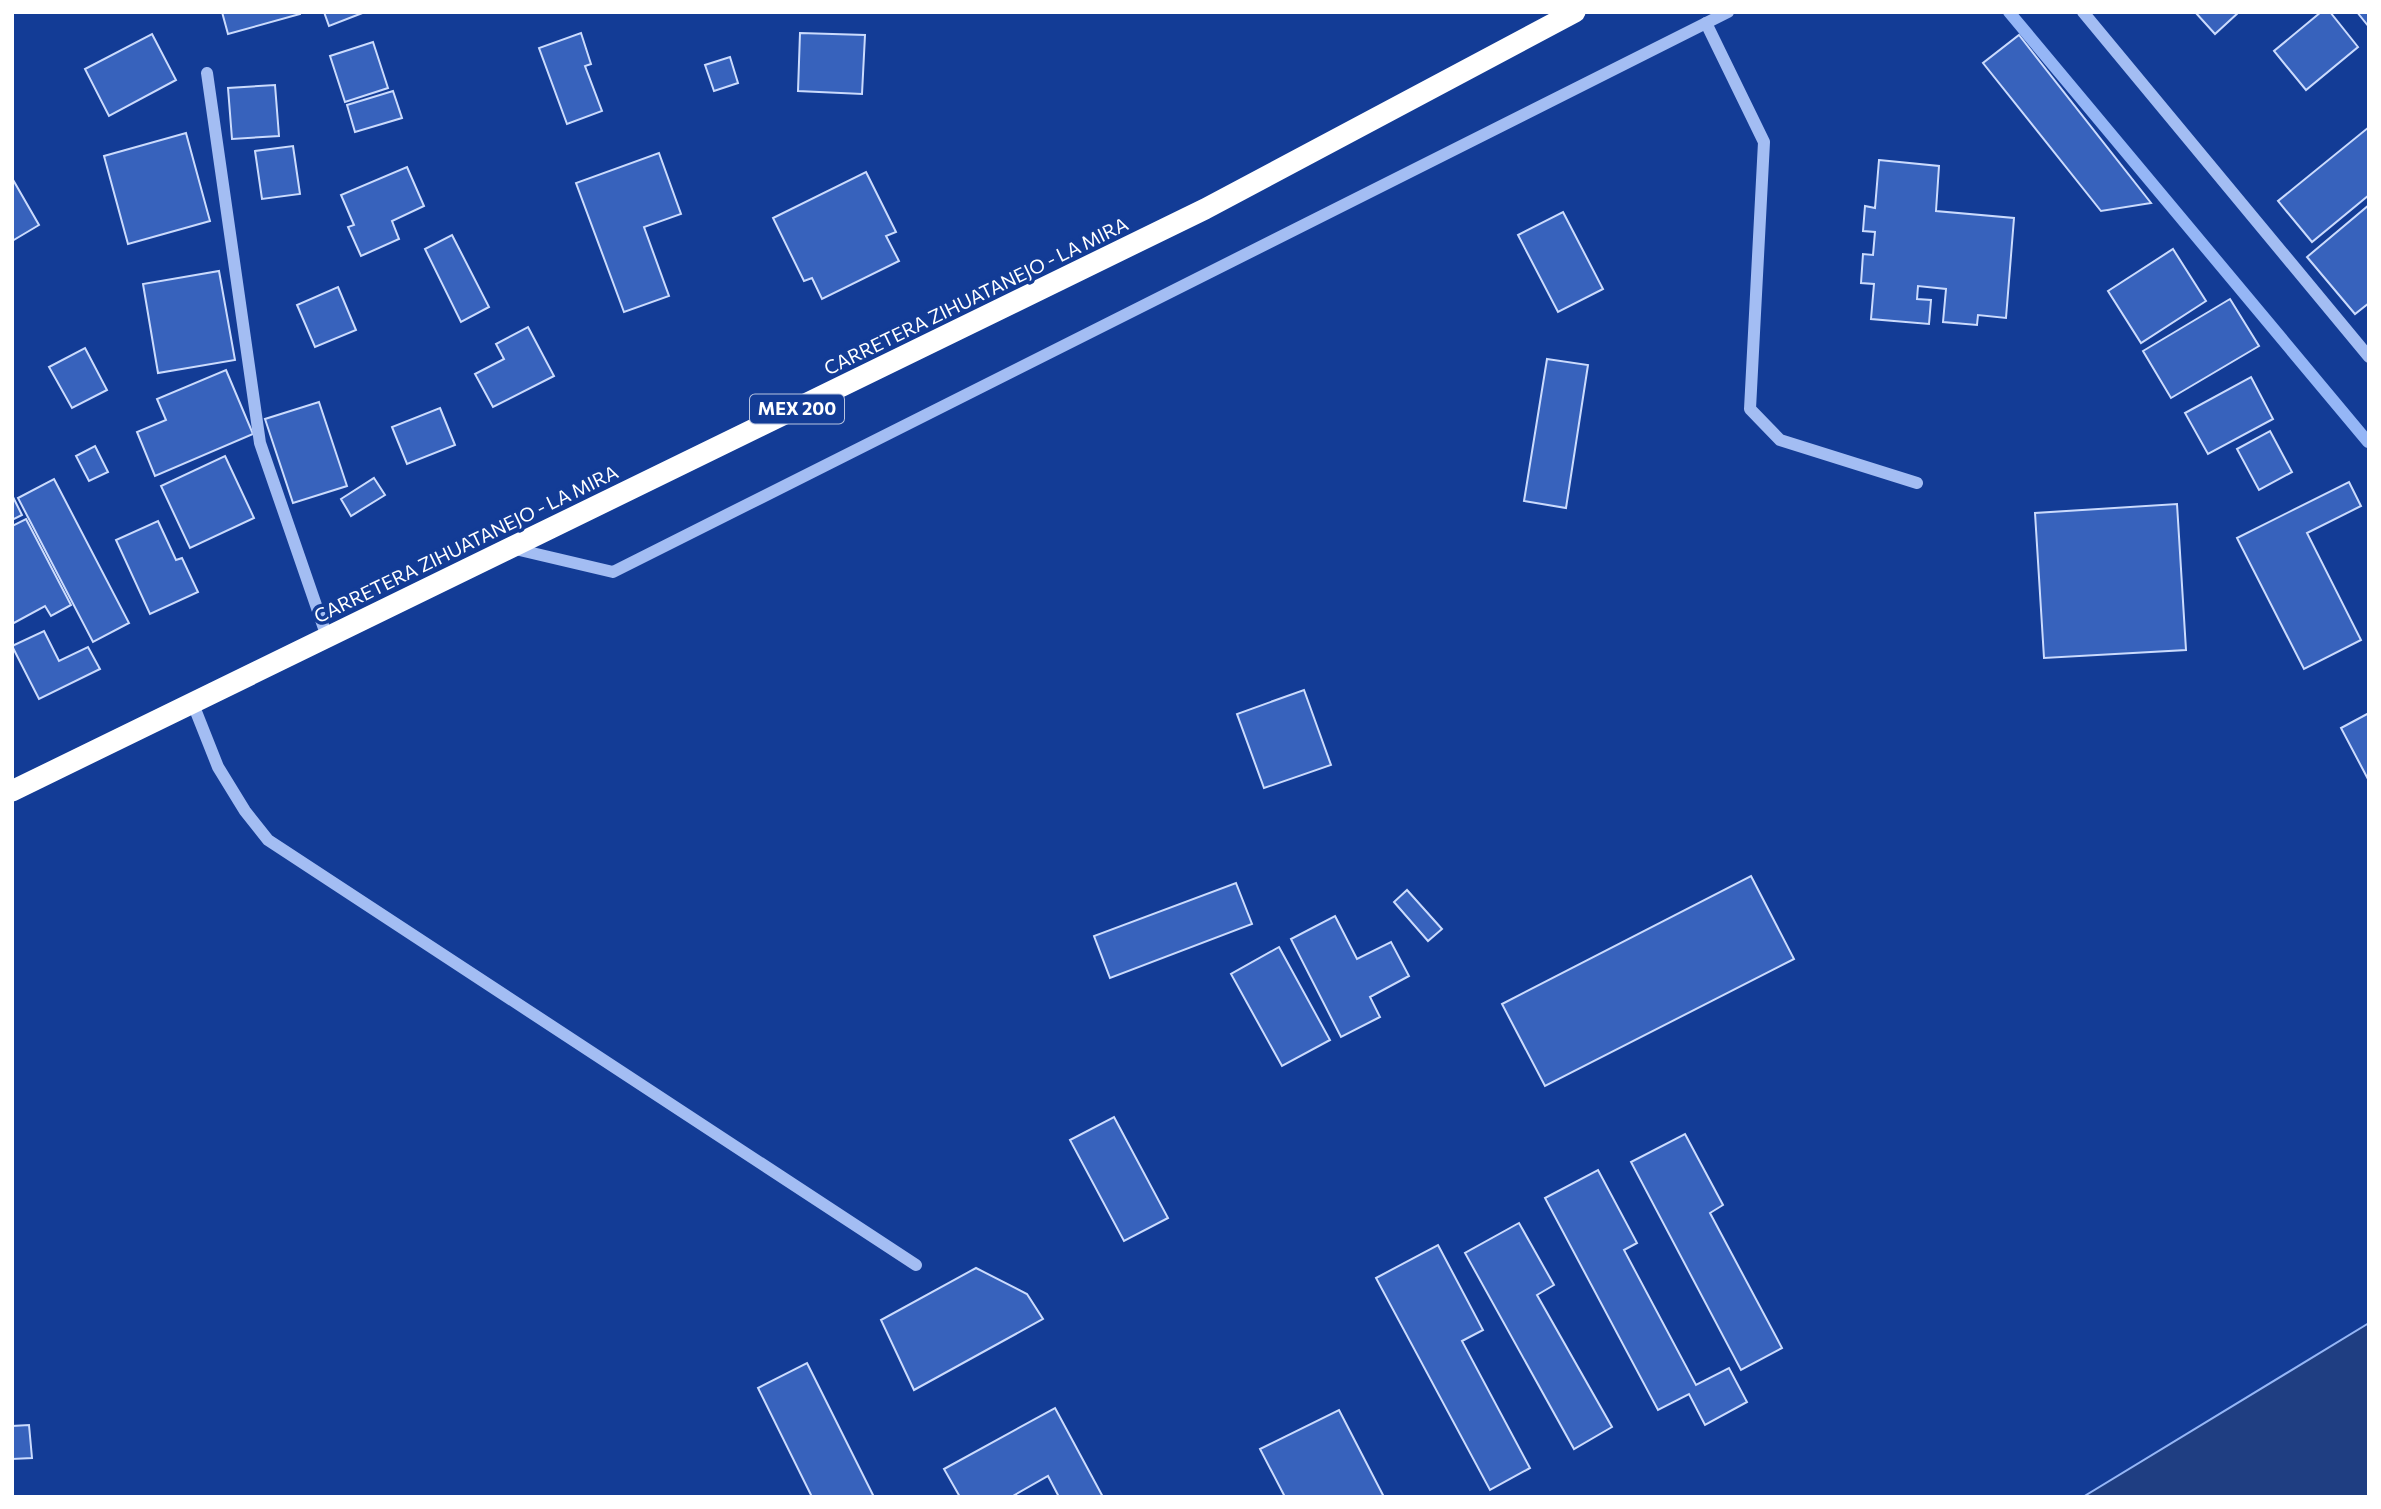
<svg xmlns="http://www.w3.org/2000/svg" width="2381" height="1509" font-family="Commissioner,sans-serif">
<rect width="100%" height="100%" fill="#133c96"/>
<path fill="#1f3e82" stroke="#95b6f6" stroke-width="2" d="M 2369,1323 L 2369,1497 L 2083,1497 Z"/>
<g fill="none" stroke-linecap="round" stroke-linejoin="round">
<path stroke="#95b6f6" stroke-width="12" d="M 2009,12 L 2368,442"/>
</g>
<g fill="#3762bc" stroke="#cbdbfd" stroke-width="2">
<path d="M 222,12 L 300,12 L 300,14 L 228,34 Z"/>
<path d="M 324,12 L 365,12 L 329,26 Z"/>
<path d="M 2195,12 L 2239,12 L 2215,34 Z"/>
<path d="M 2321,12 L 2330,12 L 2358,47 L 2306,90 L 2274,51 Z"/>
<path d="M 2357,12 L 2369,12 L 2369,27 Z"/>
<path d="M 581,33 L 591,64 L 585,66 L 602,111 L 567,124 L 539,48 Z"/>
<path d="M 800,33 L 865,35 L 862,94 L 798,91 Z"/>
<path d="M 152,34 L 176,80 L 109,116 L 85,69 Z"/>
<path d="M 2019,35 L 2151,203 L 2101,211 L 1983,63 Z"/>
<path d="M 373,42 L 388,88 L 345,102 L 330,56 Z"/>
<path d="M 730,57 L 738,83 L 714,91 L 705,65 Z"/>
<path d="M 275,85 L 279,136 L 232,139 L 228,88 Z"/>
<path d="M 393,91 L 402,118 L 355,132 L 347,105 Z"/>
<path d="M 2369,127 L 2369,195 L 2312,242 L 2278,201 Z"/>
<path d="M 186,133 L 210,221 L 128,244 L 104,156 Z"/>
<path d="M 293,146 L 300,194 L 262,199 L 255,151 Z"/>
<path d="M 659,153 L 681,214 L 644,227 L 669,296 L 624,312 L 576,183 Z"/>
<path d="M 1879,160 L 1939,166 L 1936,211 L 2014,218 L 2006,318 L 1978,315 L 1977,325 L 1943,322 L 1946,289 L 1918,286 L 1917,299 L 1931,300 L 1929,324 L 1871,319 L 1874,284 L 1861,283 L 1863,254 L 1873,255 L 1875,232 L 1863,231 L 1865,206 L 1875,208 Z"/>
<path d="M 407,167 L 424,206 L 392,221 L 399,239 L 361,256 L 348,227 L 354,225 L 341,195 Z"/>
<path d="M 866,172 L 896,232 L 886,236 L 899,261 L 822,299 L 812,278 L 804,281 L 773,218 Z"/>
<path d="M 12,178 L 39,225 L 12,241 Z"/>
<path d="M 2369,205 L 2369,303 L 2355,314 L 2307,257 Z"/>
<path d="M 1563,212 L 1603,289 L 1558,312 L 1518,235 Z"/>
<path d="M 452,235 L 489,307 L 461,322 L 425,249 Z"/>
<path d="M 2173,249 L 2206,301 L 2141,343 L 2108,291 Z"/>
<path d="M 219,271 L 235,360 L 158,373 L 143,284 Z"/>
<path d="M 338,287 L 356,330 L 315,347 L 297,305 Z"/>
<path d="M 2230,299 L 2259,346 L 2171,398 L 2143,351 Z"/>
<path d="M 528,327 L 554,376 L 493,407 L 475,374 L 504,359 L 496,344 Z"/>
<path d="M 85,348 L 107,390 L 72,408 L 49,367 Z"/>
<path d="M 1547,359 L 1588,365 L 1566,508 L 1524,501 Z"/>
<path d="M 226,370 L 253,434 L 155,476 L 137,432 L 166,420 L 157,399 Z"/>
<path d="M 2251,377 L 2273,419 L 2208,454 L 2185,413 Z"/>
<path d="M 319,402 L 347,486 L 293,503 L 265,419 Z"/>
<path d="M 440,408 L 455,445 L 407,464 L 392,427 Z"/>
<path d="M 2270,431 L 2292,472 L 2259,490 L 2237,449 Z"/>
<path d="M 95,446 L 108,472 L 89,481 L 76,456 Z"/>
<path d="M 225,456 L 254,518 L 190,548 L 161,486 Z"/>
<path d="M 374,478 L 385,495 L 351,516 L 341,499 Z"/>
<path d="M 54,479 L 129,623 L 93,642 L 18,498 Z"/>
<path d="M 2349,482 L 2361,506 L 2307,533 L 2361,640 L 2304,669 L 2237,538 Z"/>
<path d="M 12,495 L 22,515 L 12,520 Z"/>
<path d="M 2177,504 L 2186,650 L 2044,658 L 2035,513 Z"/>
<path d="M 26,519 L 71,605 L 51,616 L 45,606 L 12,624 L 12,526 Z"/>
<path d="M 158,521 L 176,560 L 182,558 L 198,592 L 150,614 L 116,540 Z"/>
<path d="M 44,631 L 59,661 L 88,647 L 100,669 L 39,699 L 12,646 Z"/>
<path d="M 1304,690 L 1331,765 L 1264,788 L 1237,714 Z"/>
<path d="M 2369,713 L 2369,781 L 2341,728 Z"/>
<path d="M 1751,876 L 1794,959 L 1545,1086 L 1502,1004 Z"/>
<path d="M 1236,883 L 1252,924 L 1110,978 L 1094,936 Z"/>
<path d="M 1407,890 L 1442,929 L 1428,941 L 1394,902 Z"/>
<path d="M 1335,916 L 1357,959 L 1391,942 L 1409,976 L 1370,997 L 1380,1017 L 1341,1037 L 1291,939 Z"/>
<path d="M 1279,947 L 1330,1040 L 1282,1066 L 1231,974 Z"/>
<path d="M 1114,1117 L 1168,1218 L 1124,1241 L 1070,1140 Z"/>
<path d="M 1685,1134 L 1723,1205 L 1710,1213 L 1782,1348 L 1741,1370 L 1631,1162 Z"/>
<path d="M 1598,1170 L 1637,1243 L 1624,1250 L 1696,1385 L 1729,1368 L 1747,1402 L 1705,1425 L 1689,1394 L 1658,1410 L 1545,1198 Z"/>
<path d="M 1519,1223 L 1554,1285 L 1537,1295 L 1612,1427 L 1574,1449 L 1465,1253 Z"/>
<path d="M 1438,1245 L 1483,1330 L 1462,1341 L 1530,1468 L 1490,1490 L 1376,1278 Z"/>
<path d="M 976,1268 L 1027,1294 L 1043,1319 L 914,1390 L 881,1320 Z"/>
<path d="M 807,1363 L 874,1497 L 812,1497 L 758,1388 Z"/>
<path d="M 1055,1408 L 1103,1497 L 1059,1497 L 1048,1476 L 1011,1497 L 960,1497 L 944,1469 Z"/>
<path d="M 1339,1410 L 1384,1497 L 1285,1497 L 1260,1449 Z"/>
<path d="M 29,1425 L 32,1458 L 12,1459 L 12,1426 Z"/>
</g>
<g fill="none" stroke-linecap="round" stroke-linejoin="round">
<g stroke="#a3bdf3" stroke-width="12">
<path d="M 2083,12 L 2369,357"/>
<path d="M 1706,23 L 1764,142 L 1750,409 L 1780,440 L 1917,483"/>
<path d="M 207,73 L 260,443 L 327,637"/>
<path d="M 511,548 L 613,572 L 1728,12"/>
<path d="M 193,704 L 218,767 L 245,811 L 268,840 L 916,1265"/>
</g>
<path stroke="#fff" stroke-width="21" d="M 12,791 L 1205,209 L 1575,12"/>
</g>
<g text-anchor="middle" stroke-width="7" stroke-linejoin="round" paint-order="stroke">
<rect fill="#133c96" stroke="#b8c4e0" stroke-width="2" x="750" y="394.5" width="94" height="29" rx="5"/>
<g font-size="18" font-weight="bold" fill="#fff">
<text x="797" y="415">MEX 200</text>
</g>
<g font-size="19" fill="#fff" stroke="#133c96">
<text transform="translate(976 296) rotate(-26)" y="7">CARRETERA ZIHUATANEJO - LA MIRA</text>
<text transform="translate(466 544) rotate(-26)" y="7">CARRETERA ZIHUATANEJO - LA MIRA</text>
</g>
</g>
<rect width="2381" height="1509" fill="none" stroke="#ffffff" stroke-width="28"/>
</svg>
